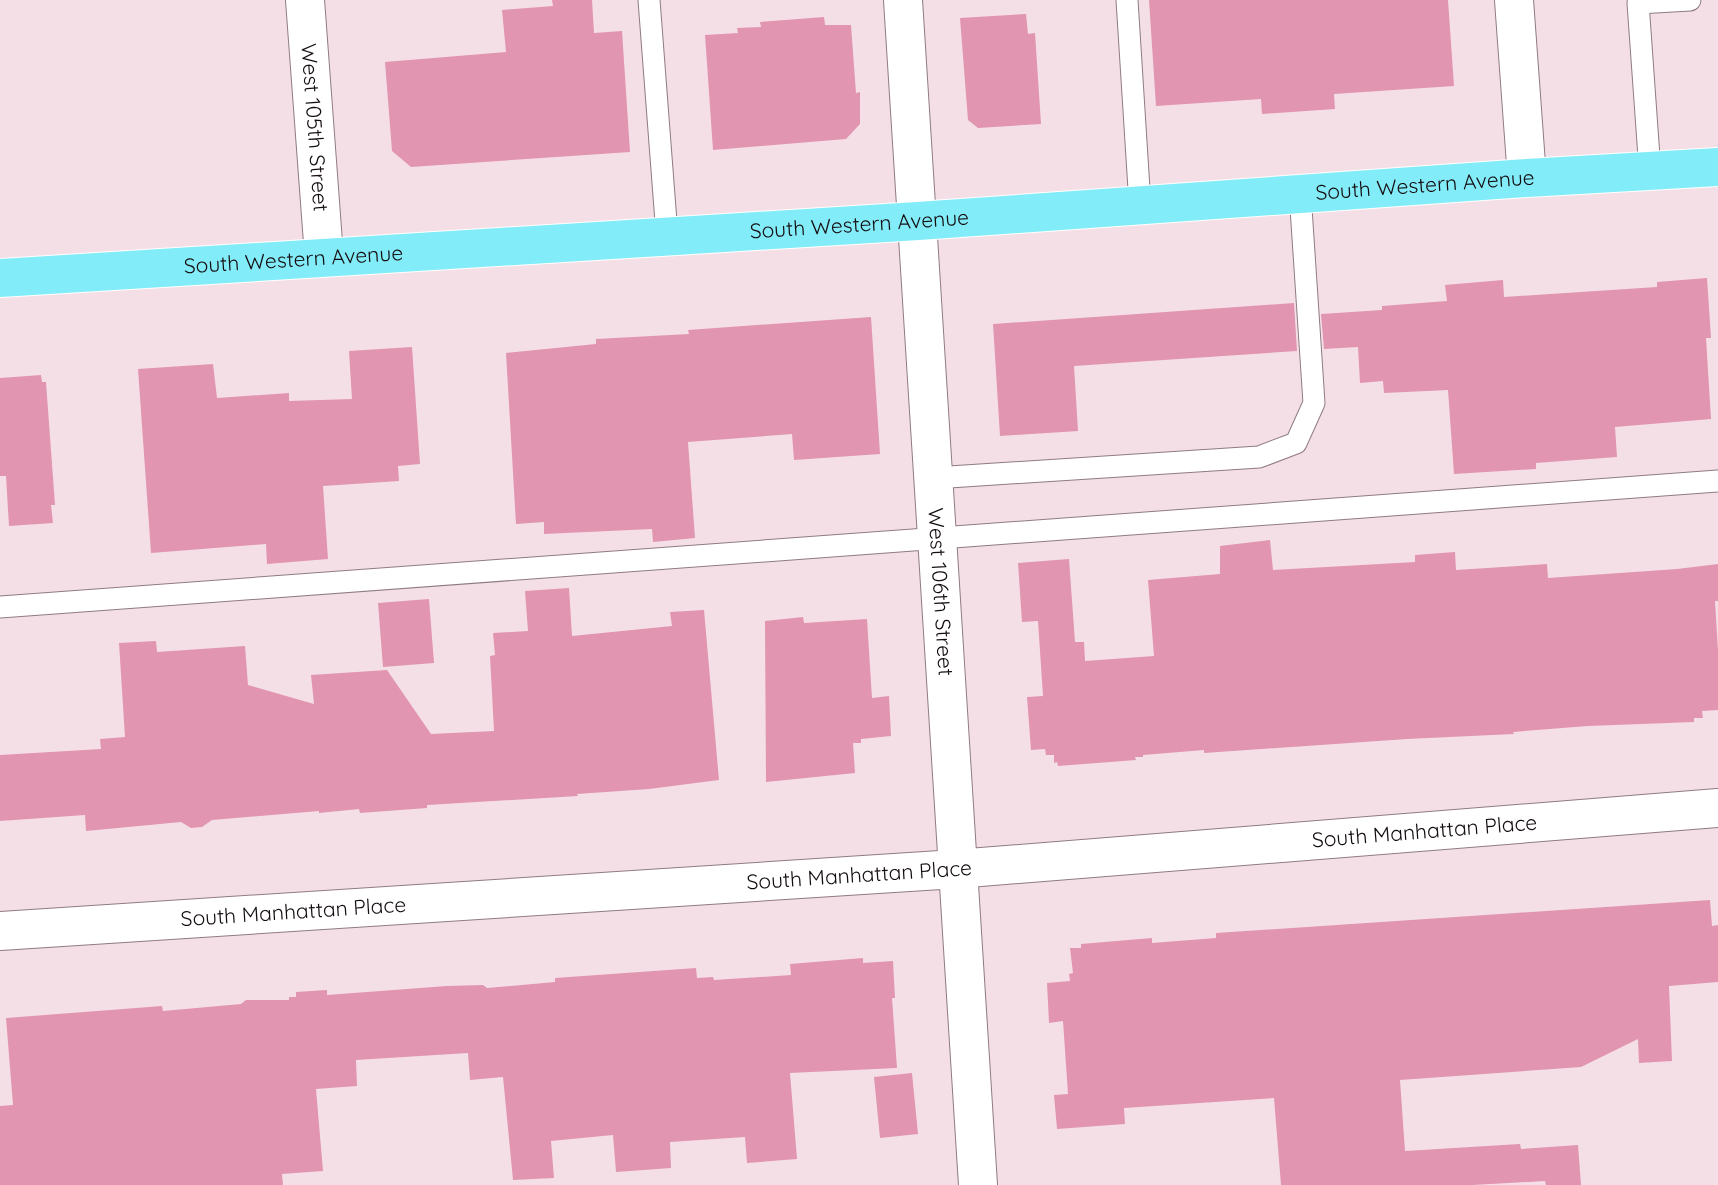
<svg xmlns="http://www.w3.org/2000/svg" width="1718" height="1185" font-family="Quicksand,sans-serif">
<rect width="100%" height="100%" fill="#f5dfe6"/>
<g fill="#e195b0">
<path d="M 552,0 L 592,0 L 594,33 L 622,31 L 630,152 L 411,167 L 392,151 L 385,62 L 506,52 L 502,10 L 553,6 Z"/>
<path d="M 1149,0 L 1448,0 L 1454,86 L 1334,94 L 1335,109 L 1262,114 L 1261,99 L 1156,106 Z"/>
<path d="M 1026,14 L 1028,34 L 1035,33 L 1041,124 L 978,128 L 968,120 L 960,18 Z"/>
<path d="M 824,17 L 825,25 L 851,25 L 856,93 L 860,92 L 860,124 L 846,139 L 713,150 L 705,35 L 738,33 L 737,28 L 761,27 L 760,22 Z"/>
<path d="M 1707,278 L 1711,338 L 1706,338 L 1711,419 L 1615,427 L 1617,457 L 1536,463 L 1536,469 L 1454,474 L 1448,390 L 1384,393 L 1383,381 L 1360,383 L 1358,347 L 1324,349 L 1321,314 L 1382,310 L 1382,306 L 1447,301 L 1445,285 L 1503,280 L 1504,297 L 1657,287 L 1657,282 Z"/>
<path d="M 1294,303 L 1297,351 L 1074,366 L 1078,431 L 1000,436 L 993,324 Z"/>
<path d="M 871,317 L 880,454 L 794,460 L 792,434 L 688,442 L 695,538 L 653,542 L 652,529 L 544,534 L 544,522 L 516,524 L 506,353 L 596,344 L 596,339 L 689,334 L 688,330 Z"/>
<path d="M 412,347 L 420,464 L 398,466 L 399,481 L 323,486 L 328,559 L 267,564 L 266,544 L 151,553 L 138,369 L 213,364 L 217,398 L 289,393 L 289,401 L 352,399 L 349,351 Z"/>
<path d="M 41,375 L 42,382 L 46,382 L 55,505 L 51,505 L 53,523 L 9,526 L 6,476 L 0,476 L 0,378 Z"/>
<path d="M 1270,540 L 1273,570 L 1415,562 L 1415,555 L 1455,552 L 1456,570 L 1547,564 L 1548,578 L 1677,569 L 1718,564 L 1718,601 L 1715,601 L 1718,651 L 1718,710 L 1702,711 L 1703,718 L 1694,718 L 1694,722 L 1588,726 L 1513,732 L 1514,734 L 1407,739 L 1204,753 L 1204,750 L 1143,755 L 1143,757 L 1135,757 L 1136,760 L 1058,766 L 1057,762 L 1054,763 L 1054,755 L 1046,755 L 1045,749 L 1031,750 L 1027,697 L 1043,696 L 1038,621 L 1022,622 L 1018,563 L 1069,559 L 1075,642 L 1084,642 L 1085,661 L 1154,656 L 1148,580 L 1220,574 L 1220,546 Z"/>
<path d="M 569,588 L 572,636 L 672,626 L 670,612 L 704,610 L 719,780 L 649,789 L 577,794 L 578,796 L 427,805 L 427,808 L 360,813 L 359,809 L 319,813 L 319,811 L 212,820 L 202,827 L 191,828 L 181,822 L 86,831 L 85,815 L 0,821 L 0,755 L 101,749 L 100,739 L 125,737 L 119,643 L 156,641 L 157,652 L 245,646 L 248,685 L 314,704 L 311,675 L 387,670 L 431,734 L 494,731 L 490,656 L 495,655 L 493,633 L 528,631 L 525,591 Z"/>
<path d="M 429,599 L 434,663 L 383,667 L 378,603 Z"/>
<path d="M 803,617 L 804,623 L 867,619 L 872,698 L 889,696 L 891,736 L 861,739 L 861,743 L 853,743 L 855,773 L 766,782 L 765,621 Z"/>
<path d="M 1710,900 L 1712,926 L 1718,925 L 1718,982 L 1669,986 L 1672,1061 L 1639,1063 L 1638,1039 L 1581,1067 L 1400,1080 L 1405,1151 L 1520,1144 L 1521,1149 L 1578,1145 L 1581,1185 L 1546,1185 L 1545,1181 L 1473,1185 L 1281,1185 L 1274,1098 L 1124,1108 L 1125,1124 L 1057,1129 L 1054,1095 L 1068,1094 L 1063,1021 L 1049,1023 L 1047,983 L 1070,981 L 1069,974 L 1073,973 L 1070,948 L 1081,948 L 1081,944 L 1152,938 L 1152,943 L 1216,938 L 1216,933 Z"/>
<path d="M 863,958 L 863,963 L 893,961 L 895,998 L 892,998 L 897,1068 L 790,1073 L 797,1159 L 747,1163 L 745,1137 L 670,1142 L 671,1168 L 616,1172 L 613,1135 L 551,1141 L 554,1178 L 513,1180 L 503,1077 L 470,1080 L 468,1053 L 356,1060 L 357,1086 L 316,1089 L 323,1171 L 282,1174 L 283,1185 L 0,1185 L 0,1106 L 13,1105 L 6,1018 L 162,1006 L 163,1011 L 241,1004 L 246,1000 L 289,1000 L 289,997 L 296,997 L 296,992 L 327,990 L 327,995 L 447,986 L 483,985 L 487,988 L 555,982 L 555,978 L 696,968 L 697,978 L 713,977 L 714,980 L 791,975 L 790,964 Z"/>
<path d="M 912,1073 L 918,1134 L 880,1138 L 874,1077 Z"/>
</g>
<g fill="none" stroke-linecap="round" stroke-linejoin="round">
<g stroke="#8f7b81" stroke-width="23">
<g id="service">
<path d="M 649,0 L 667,235"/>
<path d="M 1127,0 L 1140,205"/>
<path d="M 1650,171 L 1638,3 L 1690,0"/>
<path d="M 934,478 L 1259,457 L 1296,443 L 1314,403 L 1300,193"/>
<path d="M 0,607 L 1718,481"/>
</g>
</g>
<g stroke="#8f7b81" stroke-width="40">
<g id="minor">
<path id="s1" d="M 305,0 L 324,256"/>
<path id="s2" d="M 903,0 L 978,1185"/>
<path d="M 1514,0 L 1527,178"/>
<path id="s3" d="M 0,931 L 956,869 L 1718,808"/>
</g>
</g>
<g stroke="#fff" stroke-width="40">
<g id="primary">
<path id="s4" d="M 0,278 L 918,221 L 1527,178 L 1718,167"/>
</g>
</g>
<use href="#service" stroke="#fff" stroke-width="21"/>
<use href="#minor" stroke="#fff" stroke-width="38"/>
<use href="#primary" stroke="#83ecf9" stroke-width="38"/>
</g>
<g text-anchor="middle" stroke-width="5" stroke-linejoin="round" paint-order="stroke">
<g font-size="21" fill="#140d0f" stroke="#fceff3">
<text dy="7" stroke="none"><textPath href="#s1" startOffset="128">West 105th Street</textPath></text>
<text dy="7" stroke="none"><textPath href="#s4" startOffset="1428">South Western Avenue</textPath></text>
<text dy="7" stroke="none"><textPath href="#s4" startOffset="861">South Western Avenue</textPath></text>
<text dy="7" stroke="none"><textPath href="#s4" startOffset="294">South Western Avenue</textPath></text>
<text dy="7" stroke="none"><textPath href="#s2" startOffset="593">West 106th Street</textPath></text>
<text dy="7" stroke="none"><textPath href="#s3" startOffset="1428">South Manhattan Place</textPath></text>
<text dy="7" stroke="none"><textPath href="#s3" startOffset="861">South Manhattan Place</textPath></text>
<text dy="7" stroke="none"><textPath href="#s3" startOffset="294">South Manhattan Place</textPath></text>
</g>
</g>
</svg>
